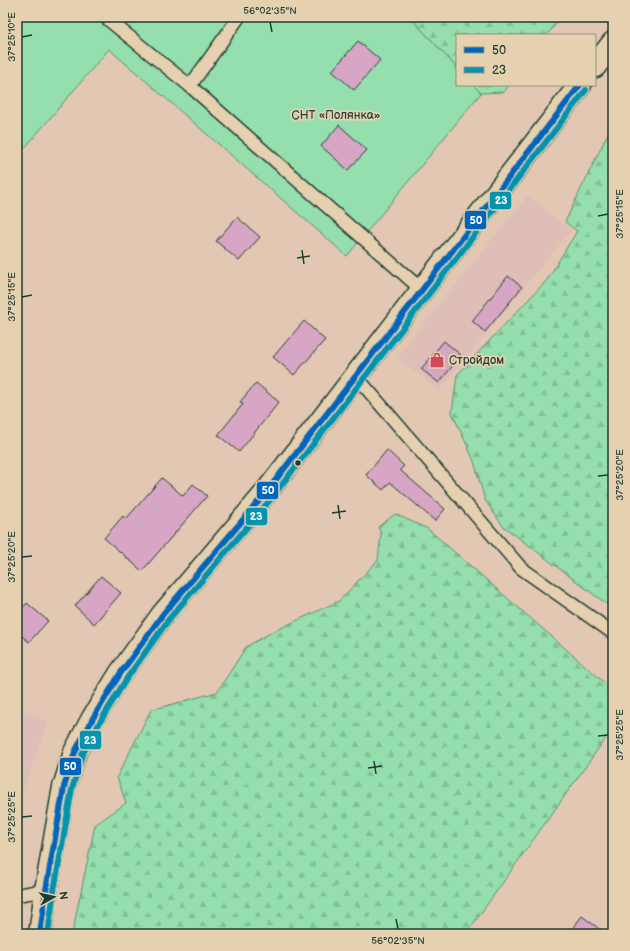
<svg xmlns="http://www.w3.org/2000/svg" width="630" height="951" font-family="'Balsamiq Sans',sans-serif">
<defs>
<pattern id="forest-firs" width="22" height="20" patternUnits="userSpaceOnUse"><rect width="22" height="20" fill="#95dead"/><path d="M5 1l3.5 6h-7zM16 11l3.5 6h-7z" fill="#80bf95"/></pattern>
</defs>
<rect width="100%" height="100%" fill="#e2c8b3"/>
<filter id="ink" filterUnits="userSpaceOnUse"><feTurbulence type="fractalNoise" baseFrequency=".025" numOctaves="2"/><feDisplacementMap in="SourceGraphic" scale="8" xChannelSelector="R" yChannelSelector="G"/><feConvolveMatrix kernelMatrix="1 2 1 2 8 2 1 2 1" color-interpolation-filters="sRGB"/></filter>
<g filter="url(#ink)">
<g fill="#dfbeb8">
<path d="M 528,195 L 571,230 L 439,392 L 397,357 Z"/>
<path d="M 17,708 L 48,722 L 19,802 L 17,801 Z"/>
</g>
<g fill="url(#forest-firs)" stroke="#5a8e70">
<path d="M 410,17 L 561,17 L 547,35 L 457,35 L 457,68 Z"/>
<path d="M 473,85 L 509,85 L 504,92 L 481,93 Z"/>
<path d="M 613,123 L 613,609 L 503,526 L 485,500 L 473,458 L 452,413 L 457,375 L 547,280 L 577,231 L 565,222 Z"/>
<path d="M 395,514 L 428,529 L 613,690 L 613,728 L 466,934 L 72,934 L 95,825 L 126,803 L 117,777 L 151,710 L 217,692 L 246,647 L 272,632 L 339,601 L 378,560 L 381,534 L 378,527 Z"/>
</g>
<path fill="#95dead" stroke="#5a8e70" d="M 17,17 L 410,17 L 457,68 L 457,85 L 473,85 L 481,93 L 347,256 L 109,49 L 17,157 Z"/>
<g fill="#d7a6c5" stroke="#1f3d34">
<path d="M 358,41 L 380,60 L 354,90 L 332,71 Z"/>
<path d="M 339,125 L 367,150 L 348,170 L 321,146 Z"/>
<path d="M 237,217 L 260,237 L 239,261 L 216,241 Z"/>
<path d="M 508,276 L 522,287 L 485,332 L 472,321 Z"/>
<path d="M 304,321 L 325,340 L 294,375 L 273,357 Z"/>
<path d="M 444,341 L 461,355 L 439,383 L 421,369 Z"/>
<path d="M 256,383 L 279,402 L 239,452 L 218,435 L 243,404 L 240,402 Z"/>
<path d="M 387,450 L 404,466 L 400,470 L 445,509 L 435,521 L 390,482 L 383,490 L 366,475 Z"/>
<path d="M 162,478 L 183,496 L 193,484 L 207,496 L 142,571 L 104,538 L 123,516 L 126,519 Z"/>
<path d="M 101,576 L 121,593 L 94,624 L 75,606 Z"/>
<path d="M 27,603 L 48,621 L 29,642 L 17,632 L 17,615 Z"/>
<path d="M 582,916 L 606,934 L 568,934 Z"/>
</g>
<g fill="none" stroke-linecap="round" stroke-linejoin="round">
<g stroke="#1f3d34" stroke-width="15">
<g id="lane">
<path d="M 105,17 L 190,86 L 239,17"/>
<path d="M 190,86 L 422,290"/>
<path d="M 355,375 L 521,568 L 613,633"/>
<path d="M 17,895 L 46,890"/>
</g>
</g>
<g stroke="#1f3d34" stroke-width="25">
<g id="primary">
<path d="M 595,66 L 613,43"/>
<path d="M 40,934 L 46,890 L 64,787 L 75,752 L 93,718 L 120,674 L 163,614 L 264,495 L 580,85"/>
</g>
</g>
<use href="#lane" stroke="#e5d0af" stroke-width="12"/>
<use href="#primary" stroke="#e5d0af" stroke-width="22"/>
<g stroke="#e5d0af" stroke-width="9">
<path id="bus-1" d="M 40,934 L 46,890 L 64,787 L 75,752 L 93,718 L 120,674 L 163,614 L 264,495 L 580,85"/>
</g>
<g stroke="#e5d0af" stroke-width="9">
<path id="bus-2" d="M 48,934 L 54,891 L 72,789 L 82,755 L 100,722 L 127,678 L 169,619 L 270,500 L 586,90"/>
</g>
<use href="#bus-1" stroke="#0065bd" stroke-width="6"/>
<use href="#bus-2" stroke="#0693af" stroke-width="6"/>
</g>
</g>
<path fill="none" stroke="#1f3d34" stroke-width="1.5" d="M 270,22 L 272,32M 22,37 L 32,35M 598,216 L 608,214M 302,250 L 304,264M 297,258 L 310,256M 22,297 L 32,295M 598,476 L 608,475M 338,505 L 340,519M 332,513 L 346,511M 22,557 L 32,556M 598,736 L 608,735M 374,761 L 376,774M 368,768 L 382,766M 22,817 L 32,816M 396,919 L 398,929"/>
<defs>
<g id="shop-bare" transform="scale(1.2)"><path d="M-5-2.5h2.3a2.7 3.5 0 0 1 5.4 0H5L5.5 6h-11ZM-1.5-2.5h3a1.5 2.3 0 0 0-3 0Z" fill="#d1495b" stroke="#e5d0af" stroke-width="2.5" paint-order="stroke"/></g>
</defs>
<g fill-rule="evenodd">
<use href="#shop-bare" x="437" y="360"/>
</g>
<circle fill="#1f3d34" stroke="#e5d0af" stroke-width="1.5" cx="298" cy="463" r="3.5"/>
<g text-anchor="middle" stroke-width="3.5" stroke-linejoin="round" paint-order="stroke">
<g font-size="12" fill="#25453a" stroke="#e5d0af">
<text x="336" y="119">СНТ «Полянка»</text>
</g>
<g font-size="12" fill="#1f3d34" stroke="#e5d0af" text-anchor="start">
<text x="449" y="364">Стройдом</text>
</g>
</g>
<g stroke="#e5d0af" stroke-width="1.5">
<rect x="489" y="191" width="23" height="19" rx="4" fill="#0693af"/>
<rect x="464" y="210" width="23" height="20" rx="4" fill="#0065bd"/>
<rect x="256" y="481" width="23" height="19" rx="4" fill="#0065bd"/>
<rect x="245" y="507" width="23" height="19" rx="4" fill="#0693af"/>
<rect x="79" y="730" width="23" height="20" rx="4" fill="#0693af"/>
<rect x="59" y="757" width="23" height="19" rx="4" fill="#0065bd"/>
</g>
<g font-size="11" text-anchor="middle" font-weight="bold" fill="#fff">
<text x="501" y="204">23</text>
<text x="476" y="224">50</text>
<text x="268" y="494">50</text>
<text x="256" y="520">23</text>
<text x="90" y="744">23</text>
<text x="70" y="770">50</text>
</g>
<rect width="630" height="951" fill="none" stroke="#e5d0af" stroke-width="44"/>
<rect x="456" y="34" width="140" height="52" fill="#e5d0af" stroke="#96957e"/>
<rect x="464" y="47" width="20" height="6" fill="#0065bd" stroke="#96957e"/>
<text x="492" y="54" font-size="12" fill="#1f3d34">50</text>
<rect x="464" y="67" width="20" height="6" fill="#0693af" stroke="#96957e"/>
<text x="492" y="74" font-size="12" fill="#1f3d34">23</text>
<g transform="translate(54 897) rotate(82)" stroke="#e5d0af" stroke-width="3" paint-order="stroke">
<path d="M0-3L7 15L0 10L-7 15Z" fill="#1f3d34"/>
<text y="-6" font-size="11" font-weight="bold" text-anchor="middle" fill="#1f3d34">N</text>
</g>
<rect x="22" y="22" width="586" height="907" fill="none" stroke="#1f3d34" stroke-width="1.5"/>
<g font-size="10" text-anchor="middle" fill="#1f3d34">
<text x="270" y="14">56°02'35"N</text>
<text transform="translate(11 37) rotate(-90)" y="4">37°25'10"E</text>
<text transform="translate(619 214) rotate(-90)" y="4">37°25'15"E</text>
<text transform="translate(11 297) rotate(-90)" y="4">37°25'15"E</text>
<text transform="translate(619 475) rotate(-90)" y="4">37°25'20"E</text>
<text transform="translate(11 557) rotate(-90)" y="4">37°25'20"E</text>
<text transform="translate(619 735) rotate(-90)" y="4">37°25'25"E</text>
<text transform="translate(11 817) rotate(-90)" y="4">37°25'25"E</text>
<text x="398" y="944">56°02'35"N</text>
</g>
</svg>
